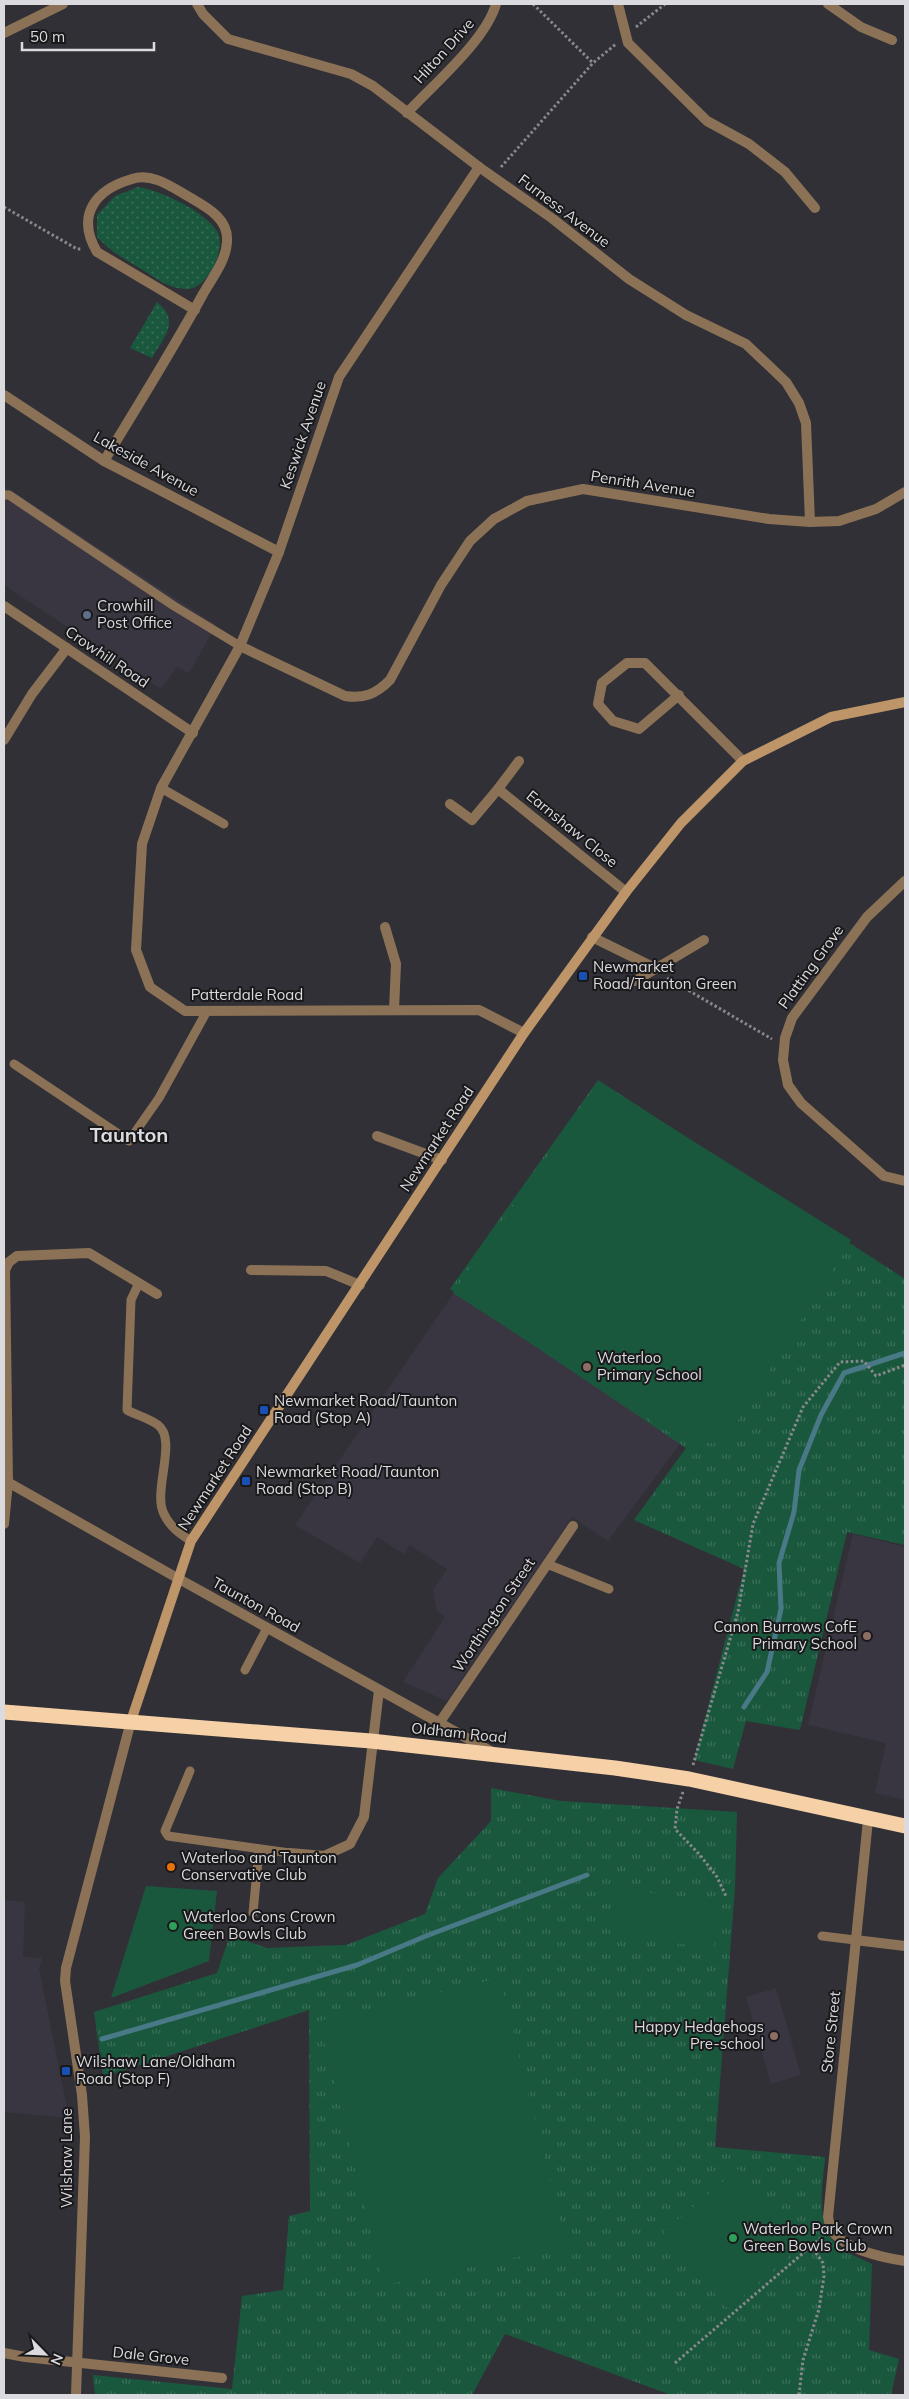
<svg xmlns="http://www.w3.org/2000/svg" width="909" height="2399" font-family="Mulish,sans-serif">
<defs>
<pattern id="grass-dots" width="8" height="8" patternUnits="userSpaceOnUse" patternTransform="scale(1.25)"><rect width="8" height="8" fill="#1a583e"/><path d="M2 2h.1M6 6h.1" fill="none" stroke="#3b6f59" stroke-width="1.8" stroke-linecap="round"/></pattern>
<pattern id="park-tufts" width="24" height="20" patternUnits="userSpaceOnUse" patternTransform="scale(1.25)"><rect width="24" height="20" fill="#1a583e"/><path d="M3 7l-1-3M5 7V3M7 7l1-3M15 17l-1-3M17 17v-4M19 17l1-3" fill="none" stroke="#3b6f59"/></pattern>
</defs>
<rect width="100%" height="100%" fill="#313036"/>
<g fill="#393642">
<path d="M 4,489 L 9,489 L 216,625 L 189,673 L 177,667 L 161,689 L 4,585 Z"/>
<path d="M 592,1091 L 851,1240 L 682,1441 L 608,1541 L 572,1517 L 447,1701 L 403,1682 L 445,1617 L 437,1611 L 433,1590 L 447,1569 L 410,1545 L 404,1554 L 377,1537 L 360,1563 L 295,1525 Z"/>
<path d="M 853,1534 L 905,1547 L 905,1800 L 875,1793 L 886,1743 L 808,1725 Z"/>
<path d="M 4,1900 L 25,1902 L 23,1957 L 42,1958 L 39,1969 L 69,2118 L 4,2112 Z"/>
<path d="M 776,1988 L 801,2075 L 771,2084 L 746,1997 Z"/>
</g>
<g fill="url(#grass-dots)">
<path d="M 138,187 C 160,190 204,211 217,231 C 227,248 208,288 188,289 C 171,290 157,279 143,270 C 126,260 111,252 97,237 L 97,215 L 115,196 Z"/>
<path d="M 157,302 C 181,321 164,337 152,358 L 130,348 Z"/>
</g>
<g fill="url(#park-tufts)">
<path d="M 598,1080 L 905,1279 L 905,1545 L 847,1532 L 800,1730 L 746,1721 L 733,1769 L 694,1760 L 744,1569 L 634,1520 L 686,1448 L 450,1289 Z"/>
<path d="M 491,1788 L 561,1801 L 737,1812 L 735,1889 L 715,2147 L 825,2157 C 823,2187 813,2227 841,2248 C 850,2255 862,2259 872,2264 L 869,2350 L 899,2359 L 891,2395 L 671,2395 L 505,2334 L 472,2395 L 95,2395 L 93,2375 L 232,2389 L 242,2296 L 283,2290 L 289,2216 L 310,2211 L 309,2010 L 103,2077 L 94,2012 L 217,1973 L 230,1935 L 267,1948 L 346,1945 L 425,1914 L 438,1878 L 491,1821 Z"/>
</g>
<g fill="#1a583e">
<path d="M 610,1089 L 851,1240 L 723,1444 L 683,1441 L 453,1293 L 592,1091 Z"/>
<path d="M 146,1886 L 217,1891 L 209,1961 L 111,1998 Z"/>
<path d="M 615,1888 L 719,1902 L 714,1948 L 610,1935 Z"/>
<path d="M 500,1978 L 566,2247 L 384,2285 L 319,2021 Z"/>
<path d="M 738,2169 L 803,2244 L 728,2309 L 663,2232 Z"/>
</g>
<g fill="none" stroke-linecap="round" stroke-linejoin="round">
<g stroke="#497886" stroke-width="5">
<path d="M 744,1707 L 767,1672 L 781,1609 L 779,1563 L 794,1512 L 799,1470 L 821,1415 L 844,1373 L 905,1353"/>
<path d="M 102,2039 L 357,1965 L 426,1936 L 587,1875"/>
</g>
<g stroke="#89888d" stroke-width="3" stroke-dasharray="2.5 2.5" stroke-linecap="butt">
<path d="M 533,4 L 593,63"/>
<path d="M 636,27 L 665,4"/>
<path d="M 501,167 L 593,63 L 616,44"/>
<path d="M 4,207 L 77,249 L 82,249"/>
<path d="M 667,978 L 772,1039"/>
<path d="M 693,1765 L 738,1612 L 753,1524 L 803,1407 L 840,1362 L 864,1361 L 876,1376 L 905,1365"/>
<path d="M 683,1792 L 677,1809 L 675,1829 L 700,1855 L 717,1877 L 726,1896"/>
<path d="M 675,2363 L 823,2236"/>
<path d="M 799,2395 L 803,2360 L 819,2309 L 824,2276 L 823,2263 L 811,2246"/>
</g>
<g stroke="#8b7256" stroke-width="9">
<path d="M 4,495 L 9,495 L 174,606 L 240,646"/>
<path d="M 161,788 L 224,824"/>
<path d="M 14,1064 L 129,1141 L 159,1098 L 207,1011"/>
<path d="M 139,1283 L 131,1300 L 127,1410 C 136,1415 149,1418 158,1425 C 178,1440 152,1492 164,1514 C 170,1527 180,1534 191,1541"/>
<path d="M 547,1564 L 609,1589"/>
<path d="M 245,1670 L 267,1628"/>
<path d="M 190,1771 L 165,1831 L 168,1836 L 290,1853"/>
<path d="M 253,1913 L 259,1849"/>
<path d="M 822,1936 L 855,1940"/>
</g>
<g stroke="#8b7256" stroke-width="10">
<path d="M 197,4 L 203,14 L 228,39 L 351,74 L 373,86 L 479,167 L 553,219 L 629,279 L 686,315 L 746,344 L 786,382 L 799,403 L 806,423 L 810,522"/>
<path d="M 618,4 L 628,43 L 707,121 L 749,144 L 785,172 L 815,208"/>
<path d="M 828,4 L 861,27 L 892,40"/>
<path d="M 4,33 L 63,4"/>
<path d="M 407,113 C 433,85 486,40 496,4"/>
<path d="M 479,167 L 339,377 L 279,552 L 240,646 L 161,788 L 142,844 L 136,950 L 150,987 L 185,1011 L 479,1010 L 524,1033"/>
<path d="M 4,395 L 104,461 L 279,552"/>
<path d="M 104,461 C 138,405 172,351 203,294 C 212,278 226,261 227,242 C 229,219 208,208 191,198 C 173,188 153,172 132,179 C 94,190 76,216 97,252 L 195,310"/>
<path d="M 4,606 L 193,733"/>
<path d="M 240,646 L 345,696 C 364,699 376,694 390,680 L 441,585 L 470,541 L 494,519 L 527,501 L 583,489 L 769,519 L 810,522 L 839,521 L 876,509 L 905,492"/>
<path d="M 679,695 L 639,729 L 613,721 L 598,704 L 602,683 L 627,663 L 645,663 L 743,761"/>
<path d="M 4,740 L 32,694 L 67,648"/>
<path d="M 498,789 L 519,761"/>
<path d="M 450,804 L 472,820 L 498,789 L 626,892"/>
<path d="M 905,881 L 867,917 L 792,1018 L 785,1038 L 783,1060 L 788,1085 L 801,1103 L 884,1176 L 905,1181"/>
<path d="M 385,927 L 396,964 L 394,1010"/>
<path d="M 592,937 L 655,968"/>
<path d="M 635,981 L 704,940"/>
<path d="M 377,1136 L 442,1160"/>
<path d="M 251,1270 L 326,1271 L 360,1285"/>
<path d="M 4,1480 L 179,1579 L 492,1752"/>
<path d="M 4,1524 L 8,1482 L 5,1270 L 9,1262 L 17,1256 L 89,1253 L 157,1294"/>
<path d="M 440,1722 L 573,1526"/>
<path d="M 868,1820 L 828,2217 C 829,2220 829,2225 831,2228 C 840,2249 885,2258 905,2261"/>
<path d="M 290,1853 L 324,1856 L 350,1844 L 364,1817 L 379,1690"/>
<path d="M 855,1940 L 905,1946"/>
<path d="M 4,2353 L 25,2357 L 222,2378"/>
<path d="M 76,2395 L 85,2137 L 82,2095 L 65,1981 L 66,1968 L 131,1721"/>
</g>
<path stroke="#be9568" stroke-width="10" d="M 131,1721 L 191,1541 L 524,1033 L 626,892 L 681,823 L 743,761 L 831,717 L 905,702"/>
<path stroke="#f6d0a7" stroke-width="15" d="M 4,1712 L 371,1741 L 615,1768 L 689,1779 L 905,1826"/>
</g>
<circle fill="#5c6f8a" stroke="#19191b" stroke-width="2" cx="87" cy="615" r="5"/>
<g fill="#1a4fb4" stroke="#19191b" stroke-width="2">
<rect x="578" y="971" width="10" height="10" rx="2.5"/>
<rect x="259" y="1405" width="10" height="10" rx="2.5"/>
<rect x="241" y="1476" width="10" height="10" rx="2.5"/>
<rect x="61" y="2066" width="10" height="10" rx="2.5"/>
</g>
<g fill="#8d6e63" stroke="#19191b" stroke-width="2">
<circle cx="587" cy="1367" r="5"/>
<circle cx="867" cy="1636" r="5"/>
<circle cx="774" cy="2036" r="5"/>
</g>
<circle fill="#e8710a" stroke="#19191b" stroke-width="2" cx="171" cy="1867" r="5"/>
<g fill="#2e9e5b" stroke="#19191b" stroke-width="2">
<circle cx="173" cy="1926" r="5"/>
<circle cx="733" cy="2238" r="5"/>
</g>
<g text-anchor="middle" stroke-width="4" stroke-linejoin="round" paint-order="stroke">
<g font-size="15" fill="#dbdade" stroke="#19191b">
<text transform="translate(444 51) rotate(-48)" y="5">Hilton Drive</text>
<text transform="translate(564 211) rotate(37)" y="5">Furness Avenue</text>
<text transform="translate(303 435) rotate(-71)" y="5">Keswick Avenue</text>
<text transform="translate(146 464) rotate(29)" y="5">Lakeside Avenue</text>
<text transform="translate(643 484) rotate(9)" y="5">Penrith Avenue</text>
<text transform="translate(107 657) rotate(34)" y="5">Crowhill Road</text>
<text transform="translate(572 829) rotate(39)" y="5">Earnshaw Close</text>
<text transform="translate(811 967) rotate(-54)" y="5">Platting Grove</text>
<text x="247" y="1000">Patterdale Road</text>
<text transform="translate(437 1139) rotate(-57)" y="5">Newmarket Road</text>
<text transform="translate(215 1478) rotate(-57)" y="5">Newmarket Road</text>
<text transform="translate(256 1605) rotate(29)" y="5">Taunton Road</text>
<text transform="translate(494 1615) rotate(-56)" y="5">Worthington Street</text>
<text transform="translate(459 1733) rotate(6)" y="5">Oldham Road</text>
<text transform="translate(831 2032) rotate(-84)" y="5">Store Street</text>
<text transform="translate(67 2158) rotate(-90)" y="5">Wilshaw Lane</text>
<text transform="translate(151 2356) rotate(6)" y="5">Dale Grove</text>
</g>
<g font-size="15" fill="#dbdade" stroke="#19191b" text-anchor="start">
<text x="97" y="611">Crowhill<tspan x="97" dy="17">Post Office</tspan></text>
<text x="593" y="972">Newmarket<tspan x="593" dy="17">Road/Taunton Green</tspan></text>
<text x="597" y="1363">Waterloo<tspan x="597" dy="17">Primary School</tspan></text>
<text x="274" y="1406">Newmarket Road/Taunton<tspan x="274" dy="17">Road (Stop A)</tspan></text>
<text x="256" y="1477">Newmarket Road/Taunton<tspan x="256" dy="17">Road (Stop B)</tspan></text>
<text x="857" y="1632" text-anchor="end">Canon Burrows CofE<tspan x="857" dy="17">Primary School</tspan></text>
<text x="181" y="1863">Waterloo and Taunton<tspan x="181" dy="17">Conservative Club</tspan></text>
<text x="183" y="1922">Waterloo Cons Crown<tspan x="183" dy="17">Green Bowls Club</tspan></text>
<text x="764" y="2032" text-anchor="end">Happy Hedgehogs<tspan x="764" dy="17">Pre-school</tspan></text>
<text x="76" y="2067">Wilshaw Lane/Oldham<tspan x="76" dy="17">Road (Stop F)</tspan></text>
<text x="743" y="2234">Waterloo Park Crown<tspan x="743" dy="17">Green Bowls Club</tspan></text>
</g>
<g font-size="20" font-weight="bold" fill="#dbdade" stroke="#19191b">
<text x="129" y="1142">Taunton</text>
</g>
</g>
<rect width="909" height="2399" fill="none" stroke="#dbdade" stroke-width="10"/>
<g transform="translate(45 2354) rotate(114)" stroke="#19191b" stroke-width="4" paint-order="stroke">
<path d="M0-4L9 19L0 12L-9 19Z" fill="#dbdade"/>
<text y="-8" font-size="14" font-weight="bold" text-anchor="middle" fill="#dbdade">N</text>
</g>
<path d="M22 42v8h132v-8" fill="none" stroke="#dbdade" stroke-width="2.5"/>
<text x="30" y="42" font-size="15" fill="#dbdade" stroke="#19191b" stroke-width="4" paint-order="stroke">50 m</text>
</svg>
